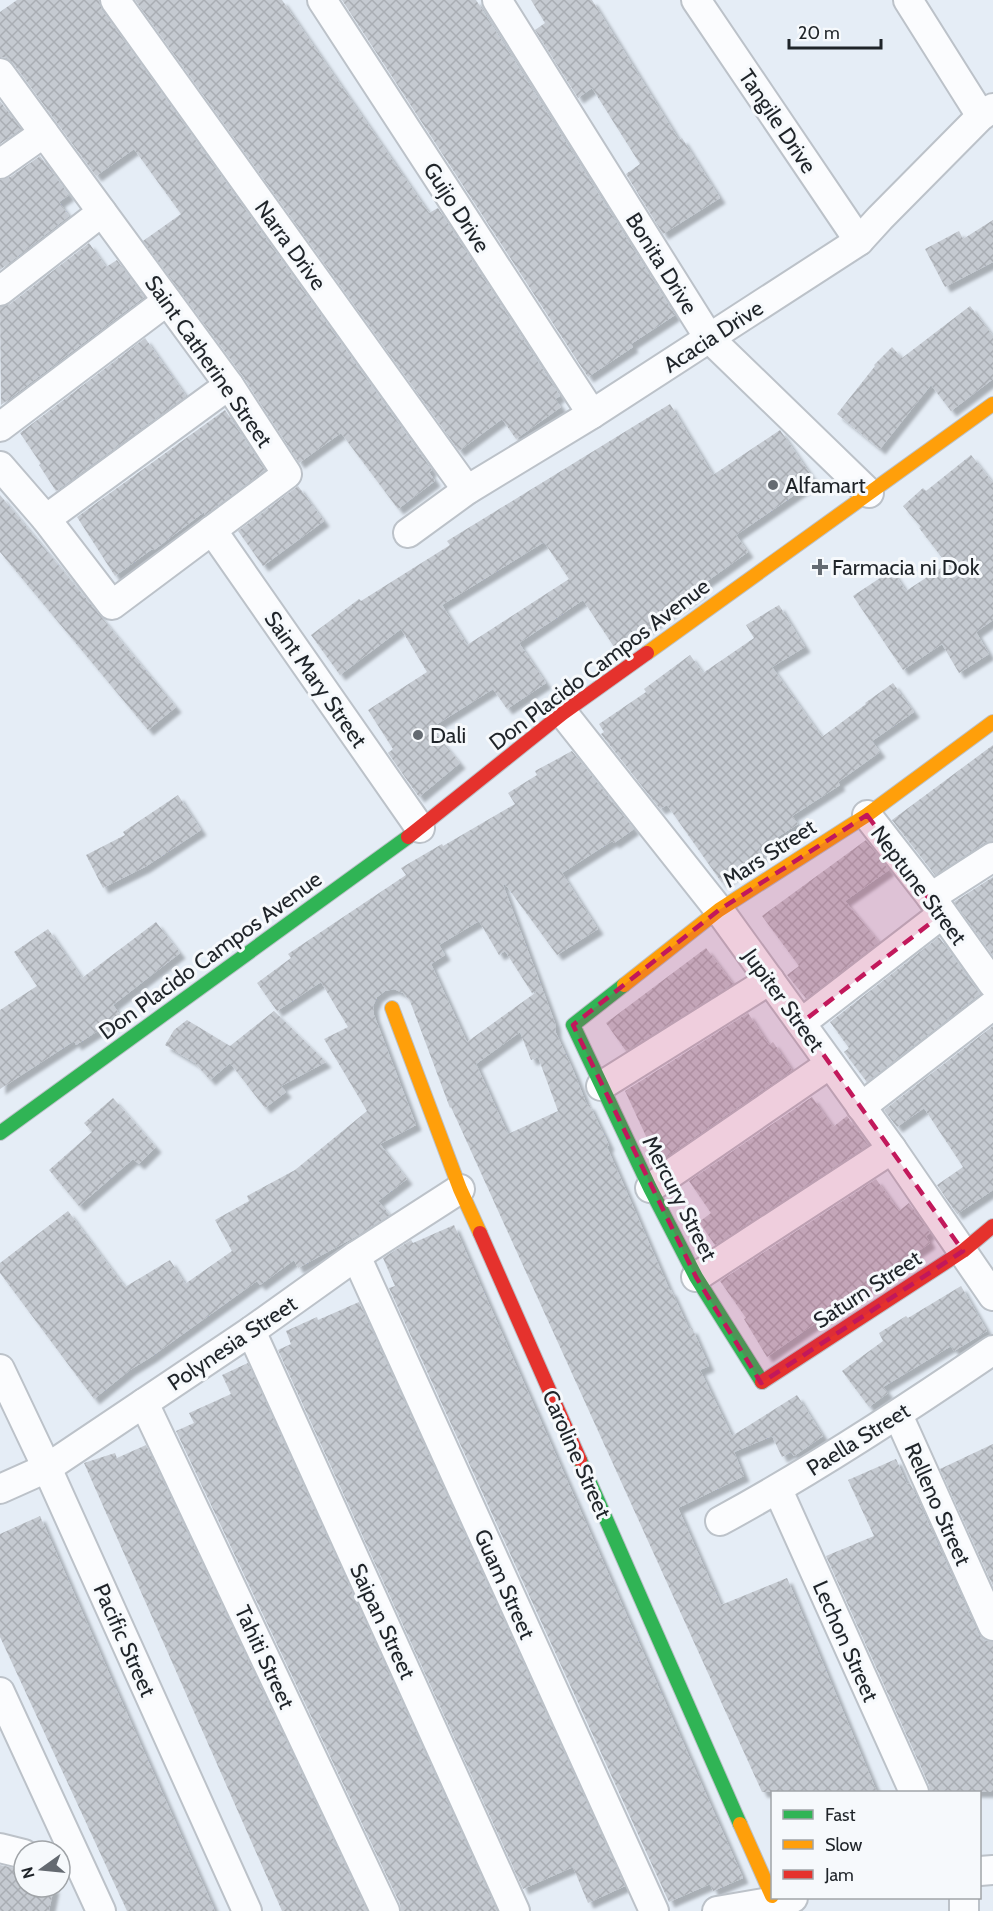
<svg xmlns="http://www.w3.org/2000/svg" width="993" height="1911" font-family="Cabin,sans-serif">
<defs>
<pattern id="building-cross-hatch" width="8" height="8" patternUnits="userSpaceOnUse" patternTransform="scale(1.5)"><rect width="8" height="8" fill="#c5cad1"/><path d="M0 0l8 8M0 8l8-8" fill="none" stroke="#a9adb3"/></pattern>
<filter id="shadow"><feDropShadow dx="5.5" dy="5.5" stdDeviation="1.5" flood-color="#0004"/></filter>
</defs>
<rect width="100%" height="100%" fill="#e5edf6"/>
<g fill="url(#building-cross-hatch)" fill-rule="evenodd" filter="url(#shadow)">
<path d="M 17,0 L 99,0 L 102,10 L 432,470 L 429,472 L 435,481 L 398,509 L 341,433 L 299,463 L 242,375 L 143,241 L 181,214 L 134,149 L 96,176 L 13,63 L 7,58 L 0,57 L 0,12 Z"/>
<path d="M 135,0 L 282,0 L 429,213 L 438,208 L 560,396 L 555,399 L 561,407 L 516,439 L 502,419 L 459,451 Z"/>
<path d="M 342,0 L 476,0 L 675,315 L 631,344 L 633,347 L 588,377 Z"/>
<path d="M 531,0 L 592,0 L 679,140 L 682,138 L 720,198 L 663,234 L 626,174 L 640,164 L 592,88 L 578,98 L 535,30 L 545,23 Z"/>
<path d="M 0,101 L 21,129 L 0,144 Z"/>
<path d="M 40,156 L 69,195 L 59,202 L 69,216 L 0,270 L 0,180 L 10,177 Z"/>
<path d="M 993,220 L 993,262 L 945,287 L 925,249 L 959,231 L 963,239 Z"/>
<path d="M 89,243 L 106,267 L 117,260 L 144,297 L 1,405 L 0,307 L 10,304 Z"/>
<path d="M 970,306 L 993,336 L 993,379 L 951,411 L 931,385 L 880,449 L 837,414 L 875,366 L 874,365 L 892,347 L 902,358 Z"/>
<path d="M 145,338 L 186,396 L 56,491 L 39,465 L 41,464 L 20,433 Z"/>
<path d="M 670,404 L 713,475 L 780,430 L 815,481 L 736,535 L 748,552 L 699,587 L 701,591 L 616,650 L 583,600 L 519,643 L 546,683 L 507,709 L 493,689 L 431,728 L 460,763 L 419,797 L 388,753 L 393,749 L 368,710 L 427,672 L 401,629 L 340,675 L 311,635 L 359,599 L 361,601 L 450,545 L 447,541 ZM 544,542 L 569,579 L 467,645 L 442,605 Z"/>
<path d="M 225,410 L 265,470 L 205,515 L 204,512 L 154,550 L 152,549 L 115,576 L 77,517 Z"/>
<path d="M 971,455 L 993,483 L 993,620 L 976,632 L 989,654 L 959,673 L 942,644 L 903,670 L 853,596 L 892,570 L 906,591 L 947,564 L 919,528 L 921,527 L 903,506 L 923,488 L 926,491 Z"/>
<path d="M 298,486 L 324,521 L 263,566 L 238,531 Z"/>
<path d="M 0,495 L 176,707 L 148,730 L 0,552 Z"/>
<path d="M 779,605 L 805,647 L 772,667 L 822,737 L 866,704 L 865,703 L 893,683 L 914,712 L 872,741 L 880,752 L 838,782 L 840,785 L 792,816 L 798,824 L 759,849 L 763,855 L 722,883 L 667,805 L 660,809 L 601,734 L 604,732 L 599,724 L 646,692 L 644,689 L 690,655 L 703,673 L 754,638 L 746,625 Z"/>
<path d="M 993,745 L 993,841 L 984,843 L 935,875 L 892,820 Z"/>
<path d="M 572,751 L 634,829 L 614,843 L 612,841 L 562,873 L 598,929 L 557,955 L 505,884 L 503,885 L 542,988 L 532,993 L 505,951 L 499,955 L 479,921 L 439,945 L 445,955 L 431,964 L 467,1042 L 542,988 L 555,1023 L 556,1033 L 573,1070 L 587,1105 L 589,1104 L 609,1145 L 607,1147 L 670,1291 L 671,1290 L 689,1329 L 692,1328 L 709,1366 L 700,1370 L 732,1436 L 797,1395 L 823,1436 L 794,1456 L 791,1452 L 782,1457 L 772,1436 L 734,1452 L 744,1476 L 678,1508 L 721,1605 L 787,1578 L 877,1792 L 762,1792 L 451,1107 L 450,1108 L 410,1001 L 403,993 L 394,989 L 385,991 L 377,997 L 373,1006 L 374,1015 L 416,1125 L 380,1144 L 407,1179 L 378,1201 L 390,1215 L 355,1237 L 298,1268 L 294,1260 L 260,1285 L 257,1281 L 151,1357 L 130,1370 L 94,1399 L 0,1273 L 0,1263 L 68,1211 L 125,1287 L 170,1260 L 185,1284 L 232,1251 L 215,1220 L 249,1201 L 247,1196 L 295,1170 L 367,1111 L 324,1039 L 348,1027 L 321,982 L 277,1011 L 257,983 L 291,958 L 288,954 L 406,875 L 401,868 L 442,844 L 443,846 L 515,804 L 508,793 L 537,775 L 535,771 ZM 520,1032 L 531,1060 L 538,1057 L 558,1111 L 508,1134 L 476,1064 Z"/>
<path d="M 178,795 L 201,830 L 145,867 L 103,888 L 86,855 L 125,835 L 123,832 Z"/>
<path d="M 866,840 L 889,870 L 845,901 L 879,942 L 806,998 L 787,975 L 799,966 L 762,916 Z"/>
<path d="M 993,877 L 993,956 L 954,902 Z"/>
<path d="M 156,922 L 180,953 L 113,1005 L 121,1016 L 76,1045 L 74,1041 L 0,1089 L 0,1010 L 37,986 L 14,952 L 48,929 L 82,978 Z"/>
<path d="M 939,937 L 980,994 L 867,1082 L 844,1052 L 849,1048 L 830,1022 Z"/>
<path d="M 706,948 L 733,984 L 626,1051 L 606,1023 Z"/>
<path d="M 274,1011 L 326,1062 L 281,1086 L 286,1092 L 265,1108 L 230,1063 L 210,1080 L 195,1063 L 165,1045 L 174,1030 L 187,1020 L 230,1046 Z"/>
<path d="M 748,1013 L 769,1045 L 773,1042 L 792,1070 L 658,1162 L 625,1091 Z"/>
<path d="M 993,1026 L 993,1190 L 957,1214 L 937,1185 L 963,1167 L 924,1108 L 897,1127 L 884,1110 Z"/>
<path d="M 812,1097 L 833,1127 L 847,1116 L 868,1145 L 715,1245 L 699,1222 L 711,1213 L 689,1181 Z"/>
<path d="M 113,1098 L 156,1147 L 139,1164 L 133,1159 L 79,1206 L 49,1170 L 92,1132 L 84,1123 Z"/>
<path d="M 876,1179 L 899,1211 L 909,1203 L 930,1233 L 926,1236 L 930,1243 L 767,1357 L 744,1319 L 746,1318 L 720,1281 Z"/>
<path d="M 454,1225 L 743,1878 L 713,1891 L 710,1884 L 669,1902 L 389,1288 L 395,1286 L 383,1258 L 411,1240 L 413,1243 Z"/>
<path d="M 961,1286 L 987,1331 L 954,1351 L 951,1346 L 883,1387 L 888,1393 L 869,1407 L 842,1371 L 883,1341 L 879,1333 L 906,1316 L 908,1318 Z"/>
<path d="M 359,1302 L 625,1886 L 588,1903 L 573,1867 L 523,1889 L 278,1350 L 291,1344 L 286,1331 L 317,1317 L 318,1320 Z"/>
<path d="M 248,1363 L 497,1911 L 401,1911 L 400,1904 L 176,1431 L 194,1423 L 189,1413 L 231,1394 L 222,1375 Z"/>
<path d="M 993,1444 L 993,1586 L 940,1469 Z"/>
<path d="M 146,1445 L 367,1911 L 282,1911 L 84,1463 L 115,1453 L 117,1458 Z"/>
<path d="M 896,1459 L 907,1484 L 910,1483 L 978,1633 L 984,1640 L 993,1642 L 993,1792 L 930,1792 L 929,1785 L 826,1556 L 874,1536 L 848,1480 Z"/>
<path d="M 40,1516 L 112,1680 L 215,1911 L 127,1911 L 0,1637 L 0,1534 Z"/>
<path d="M 0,1865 L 24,1870 L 24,1887 L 54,1887 L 49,1911 L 0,1911 Z"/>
</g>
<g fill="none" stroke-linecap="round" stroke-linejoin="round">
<g stroke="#bcc2c9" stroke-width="32">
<g id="street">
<path d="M 115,0 L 467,490"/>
<path d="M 322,0 L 592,414"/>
<path d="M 497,0 L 709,338 L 869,493"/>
<path d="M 696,0 L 859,241"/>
<path d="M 908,0 L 981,116"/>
<path d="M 0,73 L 229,385 L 287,474 L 112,605 L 46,519 L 0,466"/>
<path d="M 0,164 L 44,133"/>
<path d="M 0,291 L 102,212"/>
<path d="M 0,427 L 167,301"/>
<path d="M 46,519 L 229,385"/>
<path d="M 212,530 L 420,828"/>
<path d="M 408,533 L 467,490 L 592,414 L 859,241 L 880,218 L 981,116 L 993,108"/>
<path d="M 563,713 L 719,910 L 892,1149 L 993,1296"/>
<path d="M 867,815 L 931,897 L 993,984"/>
<path d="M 931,897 L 993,857"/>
<path d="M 801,1023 L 941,915"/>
<path d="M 601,1086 L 770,980"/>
<path d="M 861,1107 L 993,1005"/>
<path d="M 650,1188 L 830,1064"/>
<path d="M 356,1256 L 654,1911"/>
<path d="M 696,1277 L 892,1149"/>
<path d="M 251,1331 L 515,1911"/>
<path d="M 0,1369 L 47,1468 L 247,1911"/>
<path d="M 144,1403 L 385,1911"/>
<path d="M 898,1415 L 993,1626"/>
<path d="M 0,1489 L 47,1468 L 251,1331 L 356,1256 L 460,1189"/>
<path d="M 778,1490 L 914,1792"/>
<path d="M 720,1521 C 814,1470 904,1411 993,1350"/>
<path d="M 0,1692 L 101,1911"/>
<path d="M 0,1848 L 24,1854"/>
<path d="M 980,1871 L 993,1870"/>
<path d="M 717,1911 L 793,1898"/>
<path d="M 964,1911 L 964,1898"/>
</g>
</g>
<g stroke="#bcc2c9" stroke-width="16">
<g id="fast">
<path d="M 624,985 L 573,1025 L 650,1188 L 696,1277 L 762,1382"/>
<path d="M 0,1133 L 408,837"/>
<path d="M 580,1460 L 740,1824"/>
</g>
</g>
<g stroke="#bcc2c9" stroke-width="16">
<g id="slow">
<path d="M 647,653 L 993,404"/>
<path d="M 624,985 L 719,910 L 867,815 L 993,722"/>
<path d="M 392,1008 L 460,1189 L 480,1233"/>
<path d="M 740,1824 L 772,1896"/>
</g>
</g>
<g stroke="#bcc2c9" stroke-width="16">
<g id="jam">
<path d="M 408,837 L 563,713 L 647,653"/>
<path d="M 480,1233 L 580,1460"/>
<path d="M 762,1382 L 963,1251 L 993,1226"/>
</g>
</g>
<use href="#street" stroke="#fbfcfe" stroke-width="28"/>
<use href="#fast" stroke="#30b455" stroke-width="14"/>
<use href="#slow" stroke="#ff9f0a" stroke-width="14"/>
<use href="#jam" stroke="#e5322d" stroke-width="14"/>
</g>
<path fill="#c2185b" fill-opacity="0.2" stroke="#c2185b" stroke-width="4.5" stroke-dasharray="12 8" stroke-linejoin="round" d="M 867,815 L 941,915 L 801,1023 L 963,1251 L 761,1383 L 696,1277 L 573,1025 L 719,910 Z"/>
<g fill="#646a71" stroke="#f6f9fc" stroke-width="2">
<circle cx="773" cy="485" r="6"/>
<path d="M817 558h6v6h6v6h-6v6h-6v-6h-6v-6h6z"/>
<circle cx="418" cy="735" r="6"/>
</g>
<g text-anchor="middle" stroke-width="6" stroke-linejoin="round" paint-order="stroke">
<g font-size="22" fill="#1f2429" stroke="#f6f9fc">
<text transform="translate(778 121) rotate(56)" y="8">Tangile Drive</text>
<text transform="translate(457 207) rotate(57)" y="8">Guijo Drive</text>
<text transform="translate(291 245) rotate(54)" y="8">Narra Drive</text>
<text transform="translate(662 263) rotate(58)" y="8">Bonita Drive</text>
<text transform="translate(713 336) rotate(-33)" y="8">Acacia Drive</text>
<text transform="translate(209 361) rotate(55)" y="8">Saint Catherine Street</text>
<text transform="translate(599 664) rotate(-37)" y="8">Don Placido Campos Avenue</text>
<text transform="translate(316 679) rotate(55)" y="8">Saint Mary Street</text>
<text transform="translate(769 853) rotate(-33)" y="8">Mars Street</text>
<text transform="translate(919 885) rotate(53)" y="8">Neptune Street</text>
<text transform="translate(210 955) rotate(-36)" y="8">Don Placido Campos Avenue</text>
<text transform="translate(784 1000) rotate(54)" y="8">Jupiter Street</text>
<text transform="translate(680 1198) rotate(63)" y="8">Mercury Street</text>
<text transform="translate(867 1289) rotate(-33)" y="8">Saturn Street</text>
<text transform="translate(232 1343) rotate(-34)" y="8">Polynesia Street</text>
<text transform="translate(858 1439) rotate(-32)" y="8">Paella Street</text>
<text transform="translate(577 1454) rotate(66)" y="8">Caroline Street</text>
<text transform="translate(938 1504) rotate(66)" y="8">Relleno Street</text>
<text transform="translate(505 1584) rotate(66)" y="8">Guam Street</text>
<text transform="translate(383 1621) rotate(65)" y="8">Saipan Street</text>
<text transform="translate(125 1640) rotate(66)" y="8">Pacific Street</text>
<text transform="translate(846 1641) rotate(66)" y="8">Lechon Street</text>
<text transform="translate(265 1657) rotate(65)" y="8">Tahiti Street</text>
</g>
<g font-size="22" fill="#1f2429" stroke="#f6f9fc" text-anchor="start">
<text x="785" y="493">Alfamart</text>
<text x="832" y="575">Farmacia ni Dok</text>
<text x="430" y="743">Dali</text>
</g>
</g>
<rect x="771" y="1791" width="210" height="108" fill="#f6f9fc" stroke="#a0a4a8" stroke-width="1.5"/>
<rect x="783" y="1810" width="30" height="9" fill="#30b455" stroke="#a0a4a8" stroke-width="1.5"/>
<text x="825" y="1821" font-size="18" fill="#1f2429">Fast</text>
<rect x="783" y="1840" width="30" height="9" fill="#ff9f0a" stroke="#a0a4a8" stroke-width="1.5"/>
<text x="825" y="1851" font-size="18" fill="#1f2429">Slow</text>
<rect x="783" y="1870" width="30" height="9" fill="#e5322d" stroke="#a0a4a8" stroke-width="1.5"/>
<text x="825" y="1881" font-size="18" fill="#1f2429">Jam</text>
<g transform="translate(42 1869) rotate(255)"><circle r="28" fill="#f6f9fc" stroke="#a0a4a8" stroke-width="1.5"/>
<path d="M0-4.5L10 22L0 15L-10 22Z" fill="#646a71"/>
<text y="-9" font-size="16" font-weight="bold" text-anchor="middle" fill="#1f2429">N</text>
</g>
<path d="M789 39v9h92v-9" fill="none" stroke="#1f2429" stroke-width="3"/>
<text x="798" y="39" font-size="18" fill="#1f2429" stroke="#f6f9fc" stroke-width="4.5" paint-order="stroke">20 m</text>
</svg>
